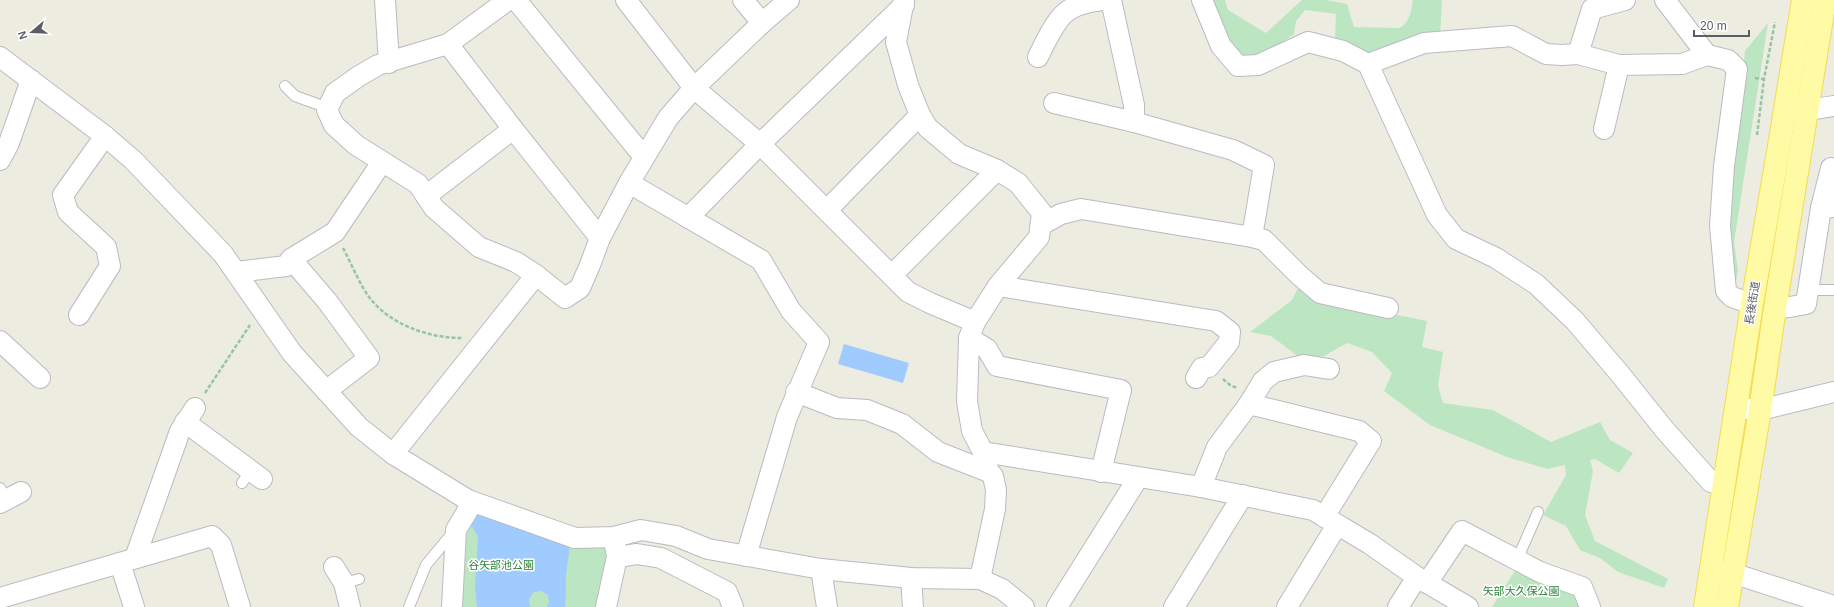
<svg xmlns="http://www.w3.org/2000/svg" width="1834" height="607" font-family="Arial,'Noto Sans JP',sans-serif">
<rect width="100%" height="100%" fill="#edece1"/>
<g fill="#bce6c1">
<path d="M 1207,0 L 1225,0 L 1228,10 L 1266,33 L 1302,0 L 1326,0 L 1347,4 L 1354,27 L 1399,28 C 1410,23 1411,11 1413,0 L 1442,0 L 1440,37 L 1368,60 L 1335,37 L 1336,14 L 1305,10 L 1296,21 L 1294,34 L 1256,60 L 1240,62 Z"/>
<path d="M 1768,23 L 1734,242 L 1738,270 L 1736,282 L 1731,282 L 1726,225 L 1745,51 Z"/>
<path d="M 1299,286 L 1317,299 L 1427,321 L 1422,347 L 1443,352 L 1438,386 L 1443,403 L 1493,410 L 1551,442 L 1600,422 L 1610,440 L 1633,453 L 1619,473 L 1595,459 L 1590,460 L 1593,471 L 1585,515 L 1595,541 L 1668,579 L 1664,588 L 1618,572 L 1600,558 L 1580,550 L 1566,526 L 1543,515 L 1566,475 L 1565,465 L 1547,469 L 1507,457 L 1430,425 L 1384,391 L 1392,373 L 1372,352 L 1347,343 L 1324,356 L 1303,360 L 1271,336 L 1250,332 L 1292,300 Z"/>
<path d="M 474,511 L 573,545 L 606,548 L 609,554 L 602,607 L 456,607 L 460,531 Z"/>
<path d="M 1516,569 L 1577,594 L 1582,607 L 1492,607 Z"/>
</g>
<g fill="#9fcbff">
<path d="M 844,344 L 909,363 L 903,383 L 838,364 Z"/>
<path d="M 474,511 L 570,544 L 566,576 L 566,595 L 565,607 L 547,607 L 549,602 L 548,595 L 541,591 L 534,592 L 529,599 L 530,607 L 477,607 L 475,587 L 478,536 L 467,520 Z"/>
</g>
<g fill="none" stroke-linecap="round" stroke-linejoin="round">
<g stroke="#b9bbc1" stroke-width="12">
<g id="service">
<path d="M 285,86 L 295,96 L 328,108"/>
<path d="M 1808,290 L 1834,290"/>
<path d="M 242,483 L 250,471"/>
<path d="M 0,488 L 6,499"/>
<path d="M 1517,560 L 1538,512"/>
<path d="M 344,583 L 359,579"/>
<path d="M 409,607 L 426,565 L 454,531"/>
</g>
</g>
<g stroke="#b9bbc1" stroke-width="22">
<g id="minor">
<path d="M 385,0 L 389,63"/>
<path d="M 508,0 L 448,44 L 378,65 L 359,76 L 335,93 L 327,110 L 334,125 L 356,145 L 418,184 L 434,208 L 479,247 L 516,262 L 536,275 L 565,298 L 580,288 L 590,265 L 600,238 L 629,183 L 668,118 L 694,88 L 762,23 L 789,0"/>
<path d="M 516,0 L 644,157"/>
<path d="M 626,0 L 694,88 L 760,144 L 908,292 L 930,303 L 975,322"/>
<path d="M 743,0 L 762,23"/>
<path d="M 904,0 L 896,42 L 908,85 L 920,115 L 928,128 L 959,154 L 997,170 L 1018,183 L 1042,213 L 1039,237 L 998,286 L 975,322 L 969,338 L 967,401 L 972,431 L 983,452 L 989,472 L 993,476 L 996,490 L 995,509 L 980,579"/>
<path d="M 1111,0 L 1134,105 L 1134,122 L 1233,150 L 1264,165 L 1252,237"/>
<path d="M 1202,0 L 1221,46 L 1238,66 L 1258,65 L 1308,42 L 1343,51 L 1368,64 L 1437,215 L 1456,239 L 1496,258 L 1536,284 L 1575,321 L 1620,374 L 1664,429 L 1711,482 L 1724,485"/>
<path d="M 1665,0 L 1707,55"/>
<path d="M 448,44 L 513,129 L 600,238"/>
<path d="M 1578,54 L 1592,9 L 1625,0"/>
<path d="M 0,57 L 105,136 L 133,160 L 223,254 L 292,353 L 359,427 L 393,454 L 468,500 L 575,538 L 614,537 L 641,530 L 676,536 L 708,549 L 821,569 L 911,578 L 980,579 L 1002,589 L 1024,607"/>
<path d="M 1038,57 C 1044,45 1055,21 1065,13 C 1075,4 1090,2 1103,0"/>
<path d="M 1368,64 L 1424,43 L 1512,36 L 1546,54 L 1562,55 L 1578,54 L 1619,65 L 1682,64 L 1707,55 L 1728,60 L 1737,69 L 1724,166 L 1720,226 L 1726,291 L 1732,297 L 1752,304"/>
<path d="M 1054,103 L 1134,122"/>
<path d="M 1792,108 L 1808,110 L 1834,106"/>
<path d="M 1604,129 L 1619,65"/>
<path d="M 0,160 L 9,143 L 31,80"/>
<path d="M 629,183 L 761,260 L 791,311 L 819,342 L 787,417 L 746,556"/>
<path d="M 426,196 L 513,129"/>
<path d="M 1821,208 L 1831,168"/>
<path d="M 827,210 L 920,115"/>
<path d="M 688,218 L 760,144 L 904,5"/>
<path d="M 1041,225 L 1061,214 L 1081,209 L 1252,237 L 1264,240 L 1299,275 L 1320,293 L 1388,308"/>
<path d="M 291,259 L 327,301 L 369,358 L 326,391"/>
<path d="M 237,272 L 286,266 L 291,259 L 335,232 L 382,162"/>
<path d="M 892,275 L 997,170"/>
<path d="M 998,286 L 1216,321 L 1230,332 L 1229,342 L 1209,367 L 1202,368 L 1196,378"/>
<path d="M 1775,308 L 1790,307 L 1806,304 L 1821,208 L 1834,207"/>
<path d="M 79,315 L 110,266 L 106,247 L 68,212 L 63,195 L 105,136"/>
<path d="M 969,338 L 987,349 L 997,366 L 1121,390 L 1101,472"/>
<path d="M 0,341 L 40,378"/>
<path d="M 796,392 L 837,408 L 867,410 L 902,424 L 938,452 L 989,472"/>
<path d="M 1249,404 L 1263,381 L 1274,372 L 1304,365 L 1329,369"/>
<path d="M 1737,408 L 1760,410 L 1834,392"/>
<path d="M 185,422 L 262,479"/>
<path d="M 983,452 L 1201,487 L 1313,510 L 1370,544 L 1417,577 L 1468,607"/>
<path d="M 393,454 L 536,275"/>
<path d="M 1201,487 L 1217,447 L 1249,404 L 1359,431 L 1371,441 L 1324,517"/>
<path d="M 0,503 L 21,492"/>
<path d="M 617,557 L 637,554 L 661,558 L 727,592 L 733,607"/>
<path d="M 135,558 L 180,431 L 195,408"/>
<path d="M 120,563 L 134,607"/>
<path d="M 334,567 L 344,583 L 350,607"/>
<path d="M 821,569 L 827,607"/>
<path d="M 1717,571 L 1732,573 L 1834,606"/>
<path d="M 911,578 L 913,607"/>
<path d="M 1427,583 L 1462,531 L 1540,572 L 1582,587 L 1590,607"/>
<path d="M 0,598 L 212,536 L 221,545 L 240,607"/>
<path d="M 452,607 L 456,530 L 468,510 L 468,500"/>
<path d="M 606,607 L 617,557 L 615,545"/>
<path d="M 1057,607 L 1138,478"/>
<path d="M 1174,607 L 1243,495"/>
<path d="M 1287,607 L 1337,525"/>
<path d="M 1398,607 L 1417,577"/>
</g>
</g>
<g stroke="#f6d951" stroke-width="24">
<g id="primary">
<path d="M 1705,607 L 1752,304 L 1778,152 L 1803,0"/>
<path d="M 1727,607 L 1760,410 L 1775,308 L 1825,0"/>
</g>
</g>
<g stroke="#94c5a7" stroke-width="2.5" stroke-dasharray="4 2" stroke-linecap="butt">
<path d="M 1755,78 L 1764,79"/>
<path d="M 1757,135 L 1764,79 L 1775,22"/>
<path d="M 343,248 C 351,263 359,283 369,297 C 390,325 429,338 462,338"/>
<path d="M 1223,379 L 1230,385 L 1237,388"/>
<path d="M 205,393 L 250,325"/>
</g>
<use href="#service" stroke="#fff" stroke-width="10"/>
<use href="#minor" stroke="#fff" stroke-width="20"/>
<use href="#primary" stroke="#fffaa4" stroke-width="22"/>
</g>
<g text-anchor="middle" stroke-width="3" stroke-linejoin="round" paint-order="stroke">
<g font-size="11" fill="#5a5d63" stroke="#fff">
<text transform="translate(1752 303) rotate(-81)" y="4">長後街道</text>
</g>
<g font-size="11" fill="#30833e" stroke="#fff">
<text x="501" y="569">谷矢部池公園</text>
<text x="1521" y="595">矢部大久保公園</text>
</g>
</g>
<g transform="translate(32 32) rotate(251)" stroke="#ffffff" stroke-width="3" paint-order="stroke">
<path d="M0-3L7 15L0 10L-7 15Z" fill="#5a5d63"/>
<text y="-6" font-size="11" font-weight="bold" text-anchor="middle" fill="#5a5d63">N</text>
</g>
<path d="M1694 30v6h55v-6" fill="none" stroke="#5a5d63" stroke-width="2"/>
<text x="1700" y="30" font-size="12" fill="#5a5d63" stroke="#ffffff" stroke-width="3" paint-order="stroke">20 m</text>
</svg>
